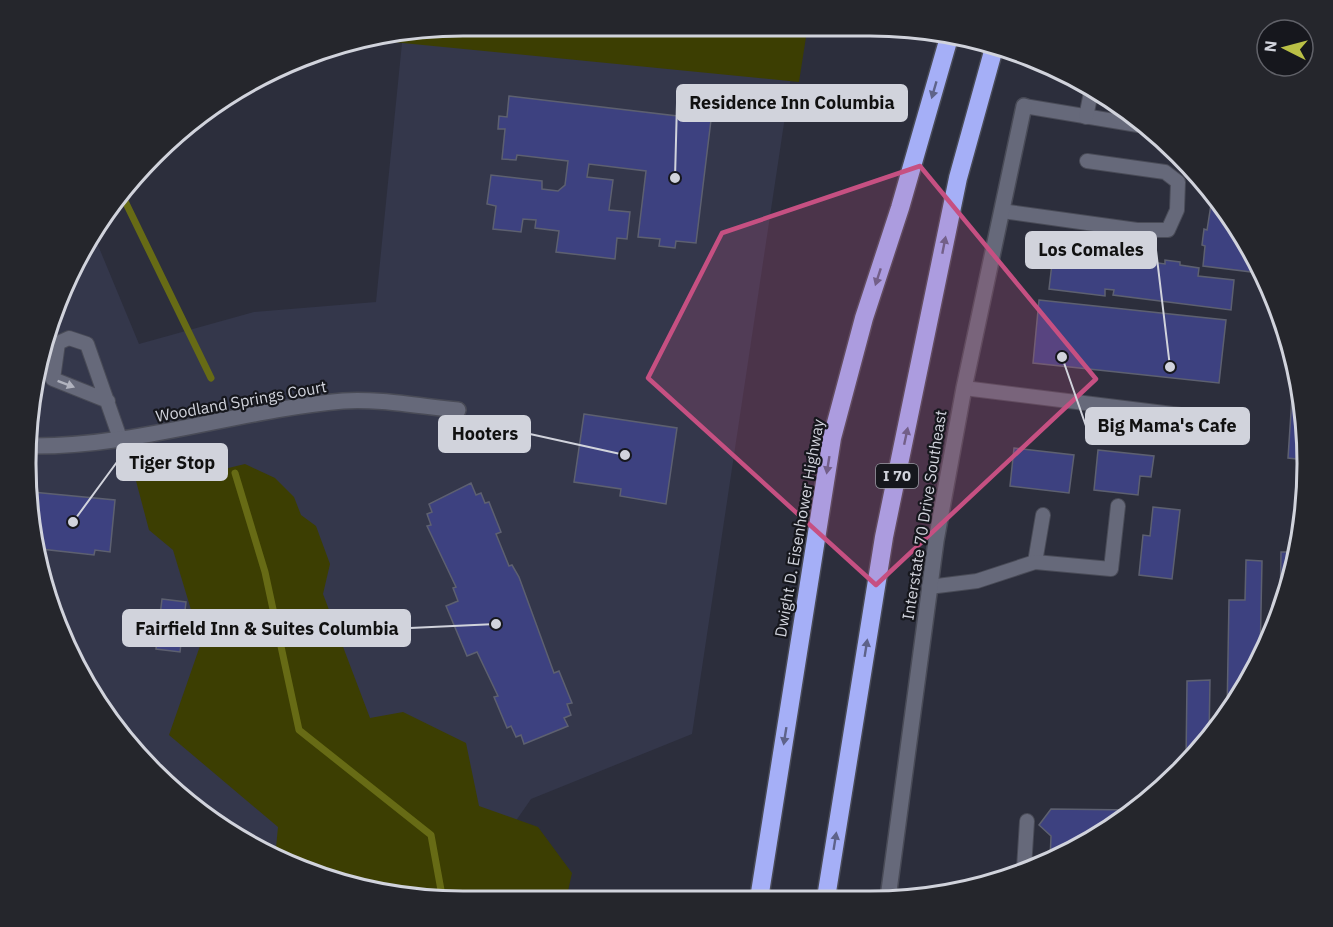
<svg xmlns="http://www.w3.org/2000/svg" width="1333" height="927" font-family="'IBM Plex Sans',sans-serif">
<rect width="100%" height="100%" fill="#2c2e3c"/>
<path fill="#34374b" d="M 464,26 L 797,37 L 692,734 L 531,799 L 461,900 L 435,901 L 350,887 L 270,856 L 197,811 L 134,753 L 71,657 L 34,549 L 29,407 L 59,296 L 95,238 L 139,344 L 254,312 L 376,302 L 403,33 Z"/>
<g fill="#3c3e02">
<path d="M 464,26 L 791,31 L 806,37 L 799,82 L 362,39 Z"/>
<path d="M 245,464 L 275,478 L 294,497 L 301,515 L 316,526 L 330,564 L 323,594 L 370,718 L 403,712 L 466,743 L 479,806 L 538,827 L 572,873 L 566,900 L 435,901 L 350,887 L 275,858 L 278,827 L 169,735 L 201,643 L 173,550 L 149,530 L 135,477 L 187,465 L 216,471 Z"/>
</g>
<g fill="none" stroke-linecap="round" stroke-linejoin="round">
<g stroke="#676b15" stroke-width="7">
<path d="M 122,195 L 211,378"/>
<path d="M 235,473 L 265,572 L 299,730 L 431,835 L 443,901"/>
</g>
</g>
<g fill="#3d4180" stroke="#5d6070" stroke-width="1.5">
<path d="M 509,96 L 711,120 L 696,243 L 676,241 L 675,248 L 659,246 L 660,239 L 638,237 L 646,171 L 589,164 L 587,177 L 613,180 L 609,210 L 630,212 L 627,239 L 617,238 L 615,259 L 556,252 L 559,231 L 535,228 L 536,220 L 523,219 L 521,232 L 493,229 L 496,206 L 487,204 L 491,175 L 542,181 L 542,189 L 558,191 L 565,185 L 568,161 L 517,155 L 516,160 L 502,159 L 505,129 L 498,129 L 499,116 L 507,117 Z"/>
<path d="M 1209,189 L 1249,244 L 1260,273 L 1203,266 L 1205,246 L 1202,245 L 1204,229 L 1207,230 L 1212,198 L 1208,197 Z"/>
<path d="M 1065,250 L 1082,252 L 1081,257 L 1107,260 L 1107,267 L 1117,268 L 1118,258 L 1135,260 L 1136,256 L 1151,258 L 1151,262 L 1165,264 L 1165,260 L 1180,262 L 1180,265 L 1199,268 L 1198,276 L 1234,280 L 1231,310 L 1113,295 L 1114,290 L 1105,289 L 1105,296 L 1049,289 L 1053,255 L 1065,256 Z"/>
<path d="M 1039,300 L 1226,320 L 1219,383 L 1033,363 Z"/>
<path d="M 1292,397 L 1302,398 L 1304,406 L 1305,460 L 1288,458 Z"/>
<path d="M 584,414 L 677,428 L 666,504 L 620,496 L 621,489 L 574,482 Z"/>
<path d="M 1014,448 L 1074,455 L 1069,493 L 1010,486 Z"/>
<path d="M 1098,450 L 1154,456 L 1151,477 L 1140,476 L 1138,495 L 1094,490 Z"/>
<path d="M 471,483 L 476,495 L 481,493 L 485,503 L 489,502 L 501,532 L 496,534 L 509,566 L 512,565 L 519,577 L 554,673 L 559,671 L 572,703 L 567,704 L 571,715 L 564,718 L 568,726 L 524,744 L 521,735 L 516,737 L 511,726 L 507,728 L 494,697 L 498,696 L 477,652 L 467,656 L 446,606 L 458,601 L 453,588 L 456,587 L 427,526 L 431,525 L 427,514 L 432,512 L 429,504 Z"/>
<path d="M 32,492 L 115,500 L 110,552 L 95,550 L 94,555 L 41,549 L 42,544 L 34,544 Z"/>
<path d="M 1153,507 L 1180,510 L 1172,579 L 1139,575 L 1143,535 L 1150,536 Z"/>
<path d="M 1281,552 L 1297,552 L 1293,577 L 1280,611 Z"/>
<path d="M 1246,560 L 1262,561 L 1260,661 L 1227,714 L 1229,600 L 1245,600 Z"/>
<path d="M 162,599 L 186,602 L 180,652 L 156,649 Z"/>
<path d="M 1210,680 L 1209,739 L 1186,763 L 1187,681 Z"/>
<path d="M 1051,809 L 1132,810 L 1063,856 L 1050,860 L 1051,836 L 1039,825 Z"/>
</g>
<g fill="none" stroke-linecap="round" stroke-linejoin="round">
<g stroke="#494b57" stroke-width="16">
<g id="service">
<path d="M 1024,106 L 1138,125"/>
<path d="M 1086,117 L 1092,87"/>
<path d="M 1002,211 L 1137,230 L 1168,230 L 1177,210 L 1178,182 L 1165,172 L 1087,161"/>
<path d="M 964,388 L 1221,420"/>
<path d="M 108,401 L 53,379 L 58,343 L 69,338 L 87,344 L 121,441"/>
<path d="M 1035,562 L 1043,515"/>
<path d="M 929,587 L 977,581 L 1035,562 L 1111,569 L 1118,506"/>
<path d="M 1024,868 L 1027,821"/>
</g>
</g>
<g stroke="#494b57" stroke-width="18">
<path id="minor" d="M 30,446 C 137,447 238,410 343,401 C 375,398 425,407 458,410"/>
</g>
<g stroke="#494b57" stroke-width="18">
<path id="tertiary" d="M 888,898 L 936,541 L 964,388 L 1024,106"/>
</g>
<g stroke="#494b57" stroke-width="21">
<g id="motorway">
<path d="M 826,898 L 884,537 L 958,178 L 994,48"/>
<path d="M 759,899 L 832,438 L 864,318 L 900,208 L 950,34"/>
</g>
</g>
<use href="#service" stroke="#66697a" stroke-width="14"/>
<use href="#minor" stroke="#66697a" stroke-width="15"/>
<use href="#tertiary" stroke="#66697a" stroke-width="15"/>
<use href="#motorway" stroke="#a5aff7" stroke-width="18"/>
</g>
<defs><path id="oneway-solid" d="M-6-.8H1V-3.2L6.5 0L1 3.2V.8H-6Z" transform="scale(1.5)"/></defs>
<g fill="#5e638a">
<use href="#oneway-solid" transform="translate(934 90) rotate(106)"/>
<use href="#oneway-solid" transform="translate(944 245) rotate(-79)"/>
<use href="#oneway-solid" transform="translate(878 277) rotate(108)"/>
<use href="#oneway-solid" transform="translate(906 436) rotate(-78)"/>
<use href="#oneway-solid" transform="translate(828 465) rotate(99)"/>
<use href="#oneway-solid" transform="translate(866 648) rotate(-81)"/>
<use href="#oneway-solid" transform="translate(785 736) rotate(99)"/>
<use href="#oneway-solid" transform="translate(835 841) rotate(-81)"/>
</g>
<use fill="#b1b3bf" href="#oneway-solid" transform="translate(66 384) rotate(21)"/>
<path fill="#c65082" fill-opacity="0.2" stroke="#c65082" stroke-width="4.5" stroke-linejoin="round" d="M 920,166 L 1096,379 L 876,585 L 648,378 L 722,233 Z"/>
<g text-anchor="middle" stroke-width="4.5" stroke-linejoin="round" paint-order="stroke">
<rect fill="#16171d" stroke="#999ba3" stroke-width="1.5" x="876" y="464" width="42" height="24" rx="4.5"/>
<g font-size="15" font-weight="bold" fill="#d1d3dc">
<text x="897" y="481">I 70</text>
</g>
<g font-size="16" fill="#d1d3dc" stroke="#16171d">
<text transform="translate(241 401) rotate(-10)" y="6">Woodland Springs Court</text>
<text transform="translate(924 515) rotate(-81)" y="6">Interstate 70 Drive Southeast</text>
<text transform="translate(799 528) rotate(-80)" y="6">Dwight D. Eisenhower Highway</text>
</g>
</g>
<path d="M0 0H1333V927H0ZM463 36H870A427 427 0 0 1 1297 463V464A427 427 0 0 1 870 891H463A427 427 0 0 1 36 464V463A427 427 0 0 1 463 36Z" fill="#25262c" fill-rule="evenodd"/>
<path fill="none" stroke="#d1d3dc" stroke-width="3" d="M463 36H870A427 427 0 0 1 1297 463V464A427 427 0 0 1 870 891H463A427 427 0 0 1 36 464V463A427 427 0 0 1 463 36Z"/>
<path fill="none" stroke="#d1d3dc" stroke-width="2" d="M675 178L677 103M1170 367L1156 250M1062 357L1086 426M625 455L530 434M73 522L117 462M496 624L410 628"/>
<g fill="#d1d3dc" stroke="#16171d" stroke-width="2">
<circle cx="675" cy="178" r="6"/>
<circle cx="1170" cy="367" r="6"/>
<circle cx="1062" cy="357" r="6"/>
<circle cx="625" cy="455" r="6"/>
<circle cx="73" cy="522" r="6"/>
<circle cx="496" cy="624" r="6"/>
</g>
<g fill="#d1d3dc" stroke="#d1d3dc" stroke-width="2">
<rect x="677" y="85" width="230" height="36" rx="6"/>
<rect x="1026" y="232" width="130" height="36" rx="6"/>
<rect x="1086" y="408" width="163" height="36" rx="6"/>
<rect x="439" y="416" width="91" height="36" rx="6"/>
<rect x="117" y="444" width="110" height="36" rx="6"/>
<rect x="123" y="610" width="287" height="36" rx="6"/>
</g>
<g font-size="18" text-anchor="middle" font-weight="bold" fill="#111">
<text x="792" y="109">Residence Inn Columbia</text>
<text x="1091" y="256">Los Comales</text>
<text x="1167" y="432">Big Mama's Cafe</text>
<text x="485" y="440">Hooters</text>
<text x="172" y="469">Tiger Stop</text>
<text x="267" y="635">Fairfield Inn &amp; Suites Columbia</text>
</g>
<g transform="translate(1285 48) rotate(276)"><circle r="28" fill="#16171d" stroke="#616269" stroke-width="1.5"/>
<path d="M0-4.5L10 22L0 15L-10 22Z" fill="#bac046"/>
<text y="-9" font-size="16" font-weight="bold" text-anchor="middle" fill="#d1d3dc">N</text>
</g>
</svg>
